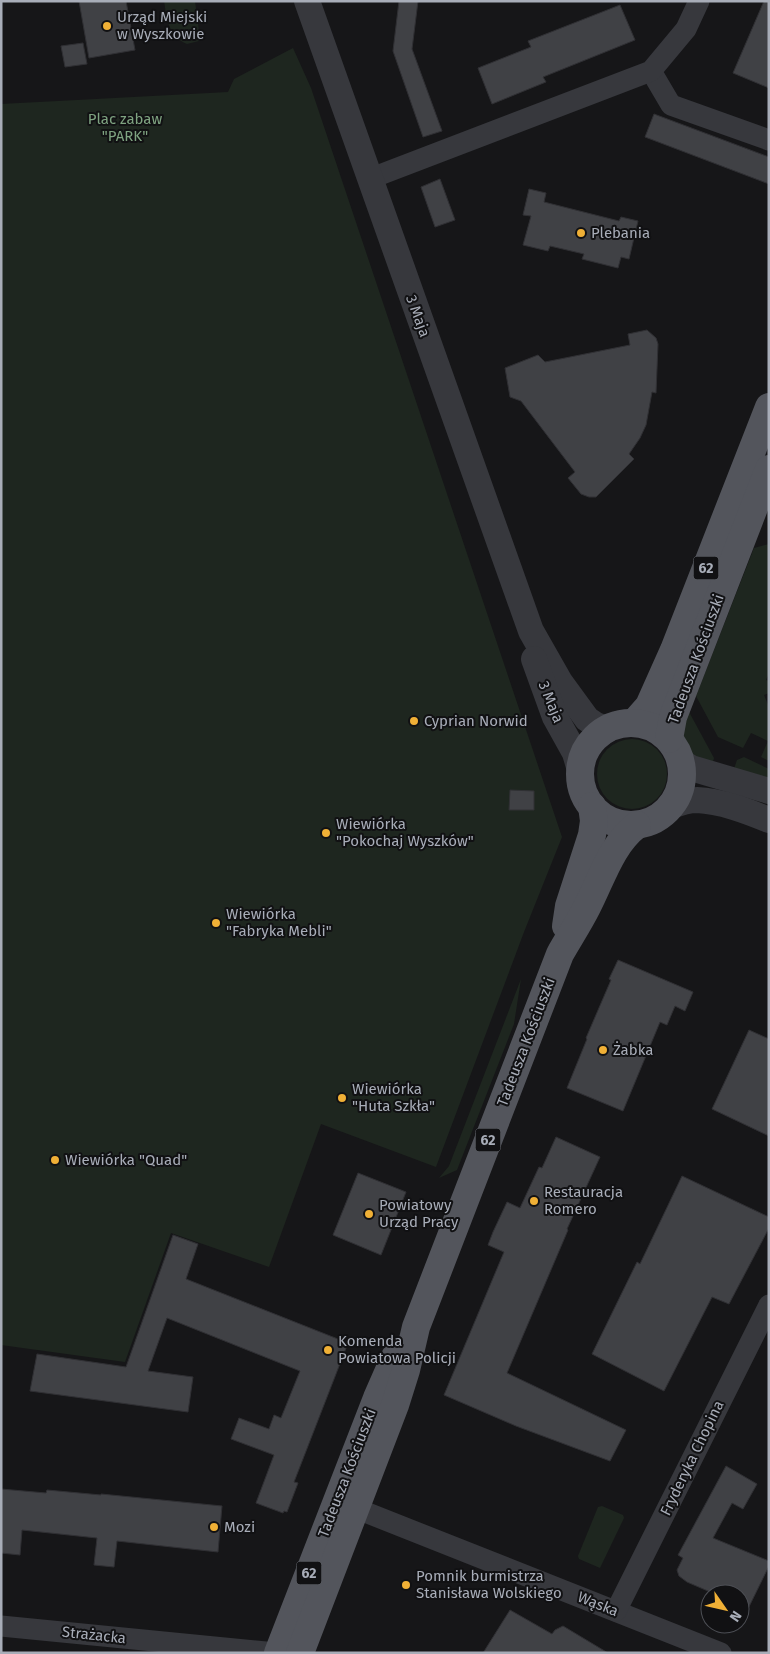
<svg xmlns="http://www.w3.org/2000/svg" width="770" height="1654" font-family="'Fira Sans',sans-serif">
<rect width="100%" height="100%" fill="#161618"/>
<g fill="#1e261f">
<path d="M 164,1 L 195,1 L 200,39 L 199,41 L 187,44 C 168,36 167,19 164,1 Z"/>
<path d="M 293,48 L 311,88 L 562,837 L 524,932 L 436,1167 L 321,1124 L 269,1267 L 171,1233 L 125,1362 L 1,1345 L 1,104 L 228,92 L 234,79 Z"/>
<path d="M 769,544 L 769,673 L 766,680 L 769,681 L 769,693 L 764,695 L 769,707 L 769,761 L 761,757 L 768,741 L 751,733 L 743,748 L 718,737 L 696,696 L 754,548 Z"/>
<path d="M 688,710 L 714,758 L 712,766 C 706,763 697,760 692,755 C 679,743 684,723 688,710 Z"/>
<circle cx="632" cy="774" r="35"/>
<path d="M 744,757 L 769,769 L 769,783 L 733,772 L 737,760 Z"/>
<path d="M 521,979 L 514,1024 L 457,1170 L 439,1178 L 449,1166 Z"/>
<path d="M 602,1506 L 623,1515 L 624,1518 L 600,1568 L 579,1559 L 578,1556 L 598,1507 Z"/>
</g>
<g fill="#404145" stroke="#303034">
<path d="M 79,1 L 126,1 L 135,50 L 89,58 Z"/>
<path d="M 399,1 L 418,1 L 412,49 L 442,131 L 423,137 L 393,51 Z"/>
<path d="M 764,1 L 769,1 L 769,88 L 733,73 Z"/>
<path d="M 620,5 L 635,40 L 543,77 L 546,82 L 492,104 L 478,68 L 531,47 L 528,41 Z"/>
<path d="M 83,43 L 87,64 L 65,67 L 61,46 Z"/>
<path d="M 654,114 L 769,157 L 769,184 L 645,137 Z"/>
<path d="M 440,179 L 455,220 L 435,227 L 421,187 Z"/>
<path d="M 529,189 L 546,193 L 544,202 L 619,221 L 621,217 L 638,221 L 629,259 L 621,257 L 618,268 L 582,259 L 584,254 L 550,246 L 548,251 L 523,245 L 531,216 L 523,215 Z"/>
<path d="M 647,330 L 656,338 L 658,344 L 656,393 L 652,392 L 646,425 L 640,438 L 629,454 L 634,459 L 596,497 L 589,497 L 581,494 L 568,478 L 575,472 L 521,401 L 510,397 L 505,368 L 538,355 L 545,362 L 630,345 L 628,334 Z"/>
<path d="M 510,790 L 534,791 L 534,810 L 509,810 Z"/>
<path d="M 618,960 L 693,992 L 685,1011 L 675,1006 L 667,1025 L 660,1022 L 623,1111 L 567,1088 L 587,1039 L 586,1038 L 611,980 L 609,979 Z"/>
<path d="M 749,1030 L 769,1039 L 769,1136 L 712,1109 Z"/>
<path d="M 556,1137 L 600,1157 L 567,1229 L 568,1230 L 507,1373 L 626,1430 L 610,1461 L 516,1426 L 444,1395 L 504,1252 L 488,1245 L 493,1232 L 507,1202 L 520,1208 L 539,1167 L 542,1168 Z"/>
<path d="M 358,1173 L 406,1192 L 381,1255 L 333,1235 Z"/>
<path d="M 682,1176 L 769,1217 L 769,1228 L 729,1304 L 712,1297 L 664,1391 L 592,1354 L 637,1262 L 640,1264 Z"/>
<path d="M 173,1235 L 198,1244 L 186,1279 L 348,1343 L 294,1482 L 298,1483 L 287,1512 L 284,1511 L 283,1513 L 256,1503 L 274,1455 L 231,1439 L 239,1418 L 269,1429 L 274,1415 L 281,1418 L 300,1371 L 167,1318 L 148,1371 L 193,1377 L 188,1412 L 30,1391 L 37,1354 L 126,1367 Z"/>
<path d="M 726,1466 L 757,1484 L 743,1509 L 732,1503 L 713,1538 L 769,1561 L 769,1566 L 740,1625 L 740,1594 L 715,1594 L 687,1582 L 679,1576 L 677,1570 L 683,1558 L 678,1555 Z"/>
<path d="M 1,1489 L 46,1493 L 47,1490 L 101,1495 L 101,1494 L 222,1506 L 218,1552 L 117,1541 L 114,1567 L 94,1565 L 97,1538 L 22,1530 L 20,1555 L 1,1553 Z"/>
<path d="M 510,1610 L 552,1634 L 555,1630 L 563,1626 L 608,1653 L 483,1653 Z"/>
</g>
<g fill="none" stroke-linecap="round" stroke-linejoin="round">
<g stroke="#37383d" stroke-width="21">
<path d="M 651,71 L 671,105 L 769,140"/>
<path d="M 369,179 L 651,71 L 686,29 L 699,1"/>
<path d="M 345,1499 L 355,1508 L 721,1653"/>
<path d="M 616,1611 L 769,1305"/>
<path d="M 1,1626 L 276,1653"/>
</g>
<g stroke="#37383d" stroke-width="26">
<path d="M 307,1 L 531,631 L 560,682 L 587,719 L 596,725 L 608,729"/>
<path d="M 534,659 L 555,717 L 575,753 L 580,770"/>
<path d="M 681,762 L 691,768 L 769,791"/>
<path d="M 671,806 C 679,803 688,800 697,800 C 721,801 747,811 769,820"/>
</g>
<g stroke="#53555c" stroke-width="28">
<path d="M 634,723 L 649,706 L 674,650 L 769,407"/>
<circle cx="631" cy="774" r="51"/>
<path d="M 669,739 L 673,717 L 769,469"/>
<path d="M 566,926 L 569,906 L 592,835 L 594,821 L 592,806"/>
<path d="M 278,1653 L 377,1398 L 395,1357"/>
<path d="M 300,1653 L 395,1405 L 406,1370 L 416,1327 L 560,954 C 569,938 579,923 587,907 C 602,878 611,845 637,825"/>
</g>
</g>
<g fill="#f0b036" stroke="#111113" stroke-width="2">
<circle cx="107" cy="26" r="5"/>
<circle cx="581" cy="233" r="5"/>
<circle cx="414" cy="721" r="5"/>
<circle cx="326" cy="833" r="5"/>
<circle cx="216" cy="923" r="5"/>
<circle cx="603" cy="1050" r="5"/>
<circle cx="342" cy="1098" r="5"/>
<circle cx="55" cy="1160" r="5"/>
<circle cx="534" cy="1201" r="5"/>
<circle cx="369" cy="1214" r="5"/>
<circle cx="328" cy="1350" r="5"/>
<circle cx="214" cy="1527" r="5"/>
<circle cx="406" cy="1585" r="5"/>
</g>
<g text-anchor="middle" stroke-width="4" stroke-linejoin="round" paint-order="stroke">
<g fill="#111113" stroke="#7b7e86" stroke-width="1">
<rect x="693.5" y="556.5" width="25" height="23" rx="4"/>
<rect x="475.5" y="1128.5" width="25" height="23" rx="4"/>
<rect x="296.5" y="1561.5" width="25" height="23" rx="4"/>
</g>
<g font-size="14" font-weight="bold" fill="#a8adb8">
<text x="706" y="573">62</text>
<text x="488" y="1145">62</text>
<text x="309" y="1578">62</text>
</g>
<g font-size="15" fill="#a8adb8" stroke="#111113" text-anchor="start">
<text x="117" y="22">Urząd Miejski<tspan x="117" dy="17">w Wyszkowie</tspan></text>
<text x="591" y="238">Plebania</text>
<text x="424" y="726">Cyprian Norwid</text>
<text x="336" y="829">Wiewiórka<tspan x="336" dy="17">"Pokochaj Wyszków"</tspan></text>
<text x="226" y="919">Wiewiórka<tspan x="226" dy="17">"Fabryka Mebli"</tspan></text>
<text x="613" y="1055">Żabka</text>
<text x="352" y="1094">Wiewiórka<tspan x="352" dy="17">"Huta Szkła"</tspan></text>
<text x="65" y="1165">Wiewiórka "Quad"</text>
<text x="544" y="1197">Restauracja<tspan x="544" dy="17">Romero</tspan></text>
<text x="379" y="1210">Powiatowy<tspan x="379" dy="17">Urząd Pracy</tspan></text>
<text x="338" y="1346">Komenda<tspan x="338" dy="17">Powiatowa Policji</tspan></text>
<text x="224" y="1532">Mozi</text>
<text x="416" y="1581">Pomnik burmistrza<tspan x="416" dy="17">Stanisława Wolskiego</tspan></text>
</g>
<g font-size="15" fill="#7fa381" stroke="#111113">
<text x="125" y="124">Plac zabaw<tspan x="125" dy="17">"PARK"</tspan></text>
</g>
<g font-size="15" fill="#a8adb8" stroke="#111113">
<text transform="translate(418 316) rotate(70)" y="5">3 Maja</text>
<text transform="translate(696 659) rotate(-70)" y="5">Tadeusza Kościuszki</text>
<text transform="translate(551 702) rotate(68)" y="5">3 Maja</text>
<text transform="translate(526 1042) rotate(-69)" y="5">Tadeusza Kościuszki</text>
<text transform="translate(692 1458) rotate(-64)" y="5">Fryderyka Chopina</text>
<text transform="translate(347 1473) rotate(-69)" y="5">Tadeusza Kościuszki</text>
<text transform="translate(598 1604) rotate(22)" y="5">Wąska</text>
<text transform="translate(94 1635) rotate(6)" y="5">Strażacka</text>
</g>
</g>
<rect width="770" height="1654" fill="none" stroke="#a8adb8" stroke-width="5"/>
<g transform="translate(725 1609) rotate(124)"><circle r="24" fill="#111113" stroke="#4d4f55"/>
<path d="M0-4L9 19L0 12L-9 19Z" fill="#f0b036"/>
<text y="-8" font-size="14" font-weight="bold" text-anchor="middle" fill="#a8adb8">N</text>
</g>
</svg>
